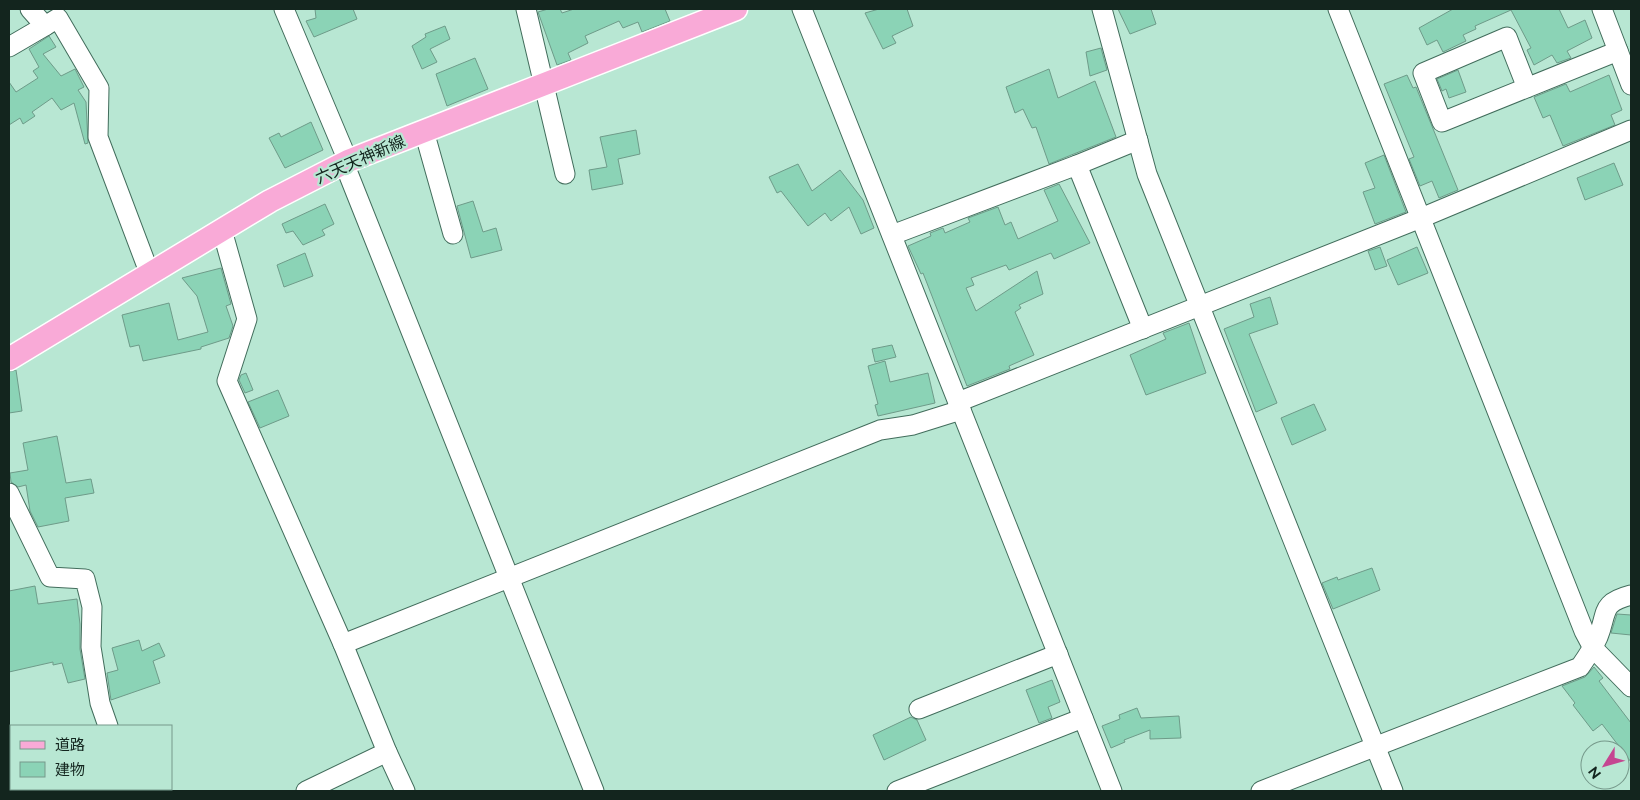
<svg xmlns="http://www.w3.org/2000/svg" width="1640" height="800" font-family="Raleway,'Noto Sans JP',sans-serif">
<rect width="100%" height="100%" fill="#b8e7d3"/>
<g fill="#8bd3b6" stroke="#6e9b89">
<path d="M 315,9 L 353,9 L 357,19 L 314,37 L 306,21 L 316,18 Z"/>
<path d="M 548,9 L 560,9 L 562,13 L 574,9 L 665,9 L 670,21 L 642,32 L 638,22 L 623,28 L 619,21 L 585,36 L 588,43 L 568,53 L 571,60 L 557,65 L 538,12 Z"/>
<path d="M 879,9 L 907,9 L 913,26 L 892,36 L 896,43 L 883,49 L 865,13 Z"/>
<path d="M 1118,9 L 1151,9 L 1156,24 L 1130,34 Z"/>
<path d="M 1453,9 L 1559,9 L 1568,28 L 1585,20 L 1592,38 L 1567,51 L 1571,58 L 1557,63 L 1552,55 L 1534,65 L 1527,50 L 1531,48 L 1511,10 L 1475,26 L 1476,29 L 1463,35 L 1466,41 L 1443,52 L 1437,40 L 1427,45 L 1419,28 Z"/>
<path d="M 445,26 L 450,39 L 430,49 L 437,62 L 422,69 L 412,46 L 426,37 L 425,34 Z"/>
<path d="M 49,36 L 56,47 L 43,54 L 61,76 L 75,69 L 84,87 L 78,90 L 86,102 L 88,143 L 85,144 L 74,103 L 61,110 L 52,98 L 32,112 L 35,116 L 23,124 L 20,118 L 9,125 L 9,82 L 16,92 L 38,78 L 33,71 L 39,67 L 29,49 Z"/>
<path d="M 1101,48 L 1107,70 L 1090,76 L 1086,52 Z"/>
<path d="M 475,58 L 488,89 L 447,106 L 436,74 Z"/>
<path d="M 1049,69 L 1058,98 L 1095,81 L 1116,137 L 1049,164 L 1036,127 L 1032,128 L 1023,109 L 1015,113 L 1006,87 Z"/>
<path d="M 1458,70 L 1466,92 L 1449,98 L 1446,89 L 1442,91 L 1437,79 Z"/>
<path d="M 1407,75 L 1413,88 L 1416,87 L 1458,190 L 1439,198 L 1432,181 L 1420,186 L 1409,159 L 1414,157 L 1384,84 Z"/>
<path d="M 1609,75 L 1622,110 L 1611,115 L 1615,125 L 1563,146 L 1550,115 L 1543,118 L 1534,97 L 1566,84 L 1570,92 Z"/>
<path d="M 311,122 L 323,150 L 285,168 L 269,138 L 279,133 L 281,137 Z"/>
<path d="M 636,130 L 640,154 L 618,159 L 623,184 L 592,190 L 589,170 L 607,167 L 600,137 Z"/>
<path d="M 1384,155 L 1406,212 L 1375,224 L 1363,192 L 1375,188 L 1365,163 Z"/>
<path d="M 1614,163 L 1623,185 L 1585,200 L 1577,178 Z"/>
<path d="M 798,164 L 812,191 L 840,170 L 863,200 L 874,228 L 861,234 L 849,207 L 831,221 L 825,213 L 808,226 L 781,191 L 777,193 L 769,177 Z"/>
<path d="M 1059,184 L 1090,243 L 1054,259 L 1051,253 L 1009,270 L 1006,265 L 971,278 L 974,285 L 966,288 L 976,311 L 1037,271 L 1043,294 L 1019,305 L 1021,308 L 1015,312 L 1034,355 L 1009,366 L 1010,369 L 967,386 L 923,273 L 921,274 L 908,246 L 931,236 L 930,233 L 943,228 L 945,233 L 970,222 L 968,218 L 998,207 L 1005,225 L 1011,222 L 1018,239 L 1058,221 L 1044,190 Z"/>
<path d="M 473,201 L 483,232 L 496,228 L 502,250 L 471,258 L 457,206 Z"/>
<path d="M 325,204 L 334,224 L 322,230 L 325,235 L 303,245 L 293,231 L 286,233 L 282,224 Z"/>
<path d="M 1380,247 L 1387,266 L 1375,270 L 1368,251 Z"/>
<path d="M 1417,247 L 1428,273 L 1398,285 L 1387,260 Z"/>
<path d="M 305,253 L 313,276 L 284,287 L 277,265 Z"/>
<path d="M 221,268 L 231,304 L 226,306 L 233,326 L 229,338 L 201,347 L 201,349 L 143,361 L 139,345 L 130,347 L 122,315 L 169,303 L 178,340 L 208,332 L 197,296 L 182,278 Z"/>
<path d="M 1270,297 L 1278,324 L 1249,334 L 1277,403 L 1256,412 L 1224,329 L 1254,317 L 1250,304 Z"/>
<path d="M 1189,323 L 1206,373 L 1146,395 L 1130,355 L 1166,339 L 1163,333 Z"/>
<path d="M 892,345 L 896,357 L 875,362 L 872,349 Z"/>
<path d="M 885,361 L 890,382 L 928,373 L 935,403 L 878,416 L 875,405 L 878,404 L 868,366 Z"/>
<path d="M 16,370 L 22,411 L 9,413 L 9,372 Z"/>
<path d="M 246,373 L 253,390 L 245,393 L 239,380 L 241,375 Z"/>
<path d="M 278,390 L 289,416 L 260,428 L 248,402 Z"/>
<path d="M 1314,404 L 1326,430 L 1292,445 L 1281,418 Z"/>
<path d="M 57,436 L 66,483 L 91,479 L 94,493 L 65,498 L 69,521 L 38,527 L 30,511 L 26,485 L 18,487 L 11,482 L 10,473 L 28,470 L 23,443 Z"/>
<path d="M 1372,568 L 1380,590 L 1333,609 L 1322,583 L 1337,577 L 1338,580 Z"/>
<path d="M 35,586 L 38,604 L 77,599 L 80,624 L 80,649 L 85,679 L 68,683 L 62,663 L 53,665 L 53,662 L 9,672 L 9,591 Z"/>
<path d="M 1617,614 L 1631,615 L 1631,635 L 1611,633 Z"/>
<path d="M 139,640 L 142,651 L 159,643 L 165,656 L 153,661 L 160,683 L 111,700 L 107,673 L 118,670 L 112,648 Z"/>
<path d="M 1594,667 L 1603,678 L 1599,681 L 1631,723 L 1631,762 L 1602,724 L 1593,731 L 1573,705 L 1575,703 L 1562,686 L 1585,677 Z"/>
<path d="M 1052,680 L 1060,702 L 1048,707 L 1052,718 L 1039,723 L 1026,690 Z"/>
<path d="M 1137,708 L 1141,718 L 1179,716 L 1181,738 L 1150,739 L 1150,730 L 1124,740 L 1125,742 L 1111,748 L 1102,726 L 1120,719 L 1119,715 Z"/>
<path d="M 911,717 L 917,720 L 926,740 L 884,760 L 873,735 Z"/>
</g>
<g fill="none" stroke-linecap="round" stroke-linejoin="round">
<g stroke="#426d5c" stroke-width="21">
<g id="minor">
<path d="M 284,9 L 348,161"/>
<path d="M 526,9 L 565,174"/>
<path d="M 802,9 L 1112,791"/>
<path d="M 1102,9 L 1147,174 L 1393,791"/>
<path d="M 1338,9 L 1584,631 L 1593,648 L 1631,687"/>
<path d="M 1602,9 L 1631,85"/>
<path d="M 45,26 L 58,18 L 99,88 L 98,137 L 149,272"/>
<path d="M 9,47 L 45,26 L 30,9"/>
<path d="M 1527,88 L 1507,37 L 1423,73 L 1442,122 L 1618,51"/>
<path d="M 424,131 L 453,234"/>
<path d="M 344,163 L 594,791"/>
<path d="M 1077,165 L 1138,140"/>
<path d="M 222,230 L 247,319 L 227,381 L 343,644 L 387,752"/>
<path d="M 892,235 L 1077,165 L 1143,329"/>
<path d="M 958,402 L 1421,218 L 1631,130"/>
<path d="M 9,493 L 50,577 L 85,579 L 92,607 L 91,647 L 100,703 L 108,726"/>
<path d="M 343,644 L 880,430 L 913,425 L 961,410"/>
<path d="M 919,709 L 1058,654"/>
<path d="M 123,789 L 124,791"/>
<path d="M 306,791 L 387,752 L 405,791"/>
<path d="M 897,791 L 1083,718"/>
<path d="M 1261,791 L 1580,667 C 1587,657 1593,648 1598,637 C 1608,612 1600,603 1631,595"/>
</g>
</g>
<g stroke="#fff" stroke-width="25">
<path id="major" d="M 9,359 L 270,201 L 348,161 L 736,9"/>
</g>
<use href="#minor" stroke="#fff" stroke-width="19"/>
<use href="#major" stroke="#f9aad7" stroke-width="22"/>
</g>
<g text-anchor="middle" stroke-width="4.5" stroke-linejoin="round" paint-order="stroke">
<g font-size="16" fill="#13251e" stroke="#b8e7d3">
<text transform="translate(360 159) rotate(-24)" y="6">六天天神新線</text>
</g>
</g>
<rect width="1640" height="800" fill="none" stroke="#13251e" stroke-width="20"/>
<rect x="10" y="725" width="162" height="65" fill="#b8e7d3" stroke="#76998b"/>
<rect x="20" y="741" width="25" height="8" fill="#f9aad7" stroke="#76998b"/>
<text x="55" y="750" font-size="15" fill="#13251e">道路</text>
<rect x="20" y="762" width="25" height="15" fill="#8bd3b6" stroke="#76998b"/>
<text x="55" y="775" font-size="15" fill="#13251e">建物</text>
<g transform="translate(1605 765) rotate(233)"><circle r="24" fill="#b8e7d3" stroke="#76998b"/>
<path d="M0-4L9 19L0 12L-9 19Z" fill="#c54691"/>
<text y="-8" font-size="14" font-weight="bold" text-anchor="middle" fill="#13251e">N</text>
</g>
</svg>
